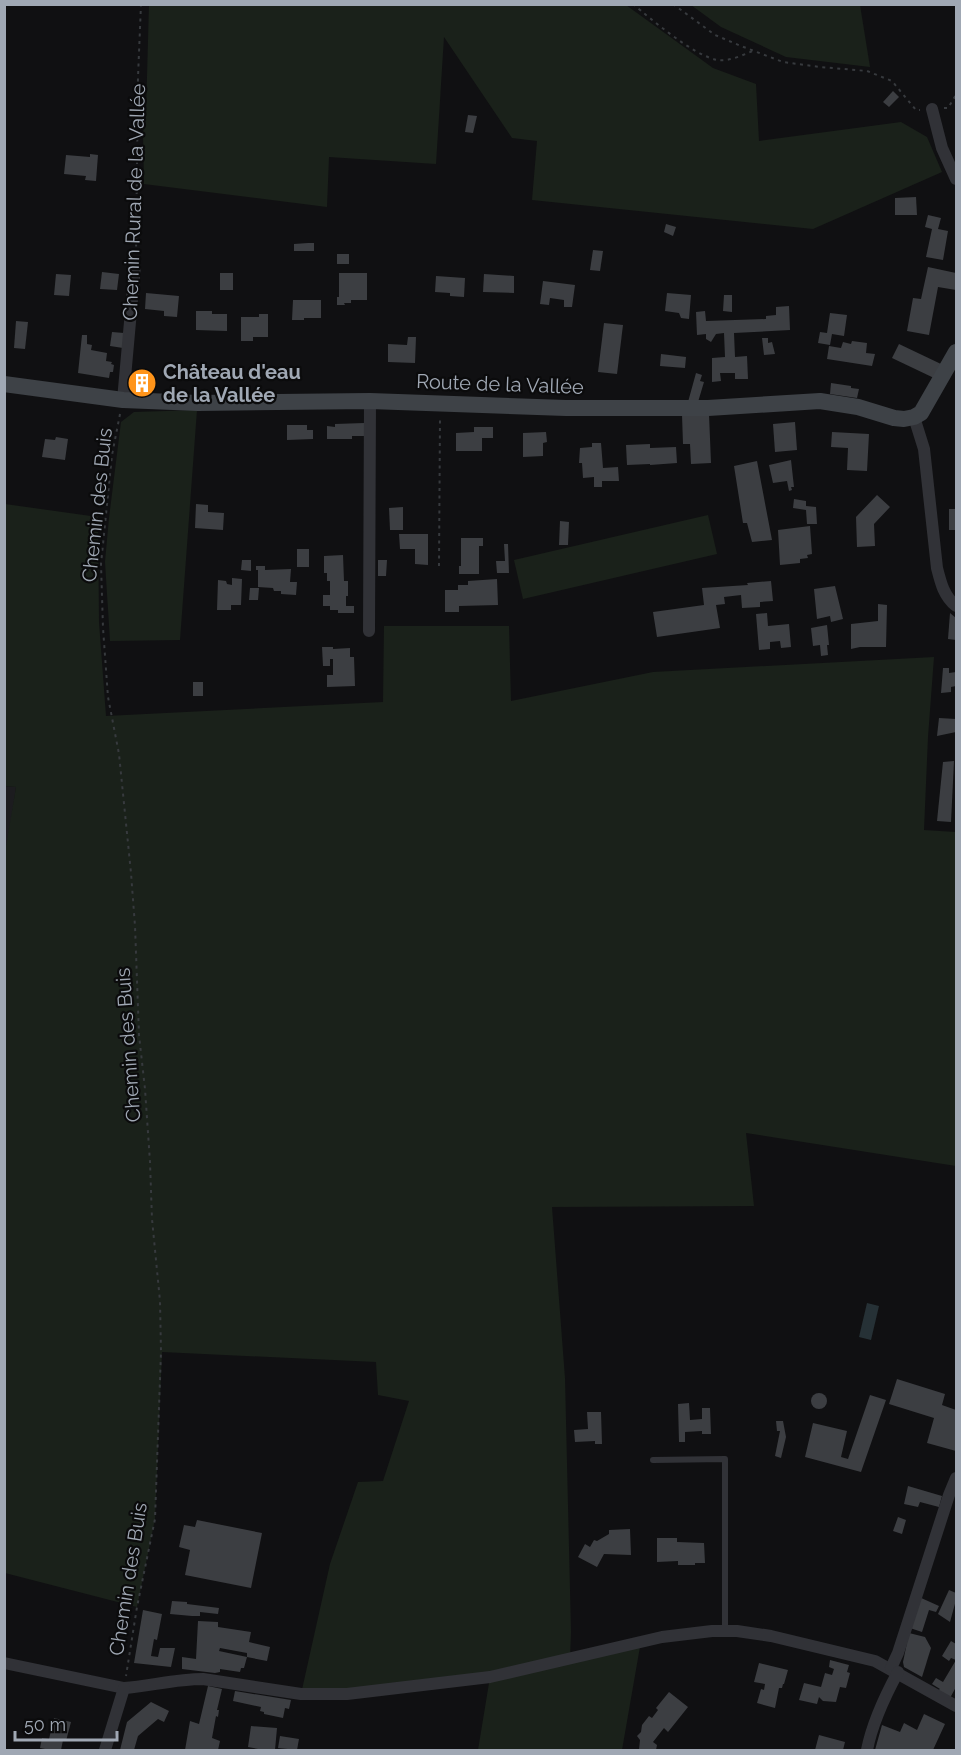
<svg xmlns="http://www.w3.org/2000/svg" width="961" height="1755" font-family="Raleway,sans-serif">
<rect width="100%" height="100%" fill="#101012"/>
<path fill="#1c1c1f" d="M 4,786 L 16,787 L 6,858 L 4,858 Z"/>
<g fill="#1a211a">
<path d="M 149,4 L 626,5 L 713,68 L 756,84 L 759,141 L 901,122 L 927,137 L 942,172 L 813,229 L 532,200 L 537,141 L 512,138 L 444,37 L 436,164 L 329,157 L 327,207 L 144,184 L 143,133 L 146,113 Z"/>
<path d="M 691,5 L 860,5 L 870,67 L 786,57 L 721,27 Z"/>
<path d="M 197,410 L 180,640 L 110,641 L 105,562 L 109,518 L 121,422 L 134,412 Z"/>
<path d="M 5,504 L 98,517 L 99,622 L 106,716 L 383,702 L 384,626 L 509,626 L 511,701 L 653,672 L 934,657 L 928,737 L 924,830 L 956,832 L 956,1166 L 746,1133 L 754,1206 L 552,1207 L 565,1378 L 571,1632 L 570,1658 L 641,1641 L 622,1750 L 478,1750 L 490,1677 L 301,1694 L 330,1564 L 358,1482 L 383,1481 L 409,1401 L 378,1395 L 376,1362 L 162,1352 L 155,1519 L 137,1607 L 5,1573 L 4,858 L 16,787 L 4,786 Z"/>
<path d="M 708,515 L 717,554 L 523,599 L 514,560 Z"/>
</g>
<path fill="#263136" d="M 867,1303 L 879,1306 L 871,1340 L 859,1337 Z"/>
<g fill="#3c3e42">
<path d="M 893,91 L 899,97 L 889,107 L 883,102 Z"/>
<path d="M 468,115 L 477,116 L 473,133 L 465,132 Z"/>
<path d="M 90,154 L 98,155 L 96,181 L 85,180 L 86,176 L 64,174 L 66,155 L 90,157 Z"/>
<path d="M 916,197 L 917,215 L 895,215 L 895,198 Z"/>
<path d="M 928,215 L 941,218 L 938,229 L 948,231 L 943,260 L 926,257 L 932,229 L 925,227 Z"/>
<path d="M 666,224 L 676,227 L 673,236 L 664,232 Z"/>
<path d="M 308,243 L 314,243 L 314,251 L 294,251 L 294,244 Z"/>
<path d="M 593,250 L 603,251 L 600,271 L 590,270 Z"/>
<rect x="337" y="254" width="12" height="10"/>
<path d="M 928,267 L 956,273 L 956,290 L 938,287 L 929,335 L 907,331 L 913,298 L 921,299 Z"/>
<path d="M 102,272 L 119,274 L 117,290 L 100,289 Z"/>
<rect x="220" y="273" width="13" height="17"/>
<path d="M 339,273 L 367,273 L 367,300 L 351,300 L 351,303 L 344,303 L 345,305 L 337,305 L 337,297 L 339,297 Z"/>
<path d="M 56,274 L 71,275 L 69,296 L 54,295 Z"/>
<path d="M 484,274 L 514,276 L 514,293 L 483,292 Z"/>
<path d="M 436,276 L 465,278 L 464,297 L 450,296 L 450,293 L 435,292 Z"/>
<path d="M 543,281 L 575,285 L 572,307 L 564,307 L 564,300 L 550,298 L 549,305 L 540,304 Z"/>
<path d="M 146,293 L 179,296 L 177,317 L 164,316 L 164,311 L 145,309 Z"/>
<path d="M 667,293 L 691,295 L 689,319 L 681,318 L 679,313 L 665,311 Z"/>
<path d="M 724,295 L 732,295 L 732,312 L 723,311 Z"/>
<path d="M 293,300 L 321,300 L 321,318 L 304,318 L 304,320 L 292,320 Z"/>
<path d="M 789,306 L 790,330 L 734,333 L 735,357 L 747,356 L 748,379 L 735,379 L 735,373 L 720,373 L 721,381 L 712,382 L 712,358 L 725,357 L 724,333 L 716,334 L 711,342 L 706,339 L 706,334 L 697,335 L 696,312 L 705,311 L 706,321 L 766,319 L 766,316 L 776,315 L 776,307 Z"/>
<path d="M 196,311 L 212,311 L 212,314 L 227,314 L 227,331 L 196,330 Z"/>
<path d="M 830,313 L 847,315 L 844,336 L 832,334 L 830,345 L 818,343 L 820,332 L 827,333 Z"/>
<path d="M 259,314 L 268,314 L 268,337 L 253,337 L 253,341 L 241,341 L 241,317 L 259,317 Z"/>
<path d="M 16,321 L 28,322 L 25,349 L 14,348 Z"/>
<path d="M 604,323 L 623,325 L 617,374 L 598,372 Z"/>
<path d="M 112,332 L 124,333 L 123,348 L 110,346 Z"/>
<path d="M 82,335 L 87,335 L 87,344 L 92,345 L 91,350 L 107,353 L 106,361 L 112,362 L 111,364 L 114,365 L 113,372 L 110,372 L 109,378 L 78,373 Z"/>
<path d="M 408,337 L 416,337 L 415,363 L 388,362 L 388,344 L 407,345 Z"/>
<path d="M 762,338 L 768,338 L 768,343 L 772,342 L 775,354 L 764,355 Z"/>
<path d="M 852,341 L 867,343 L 866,353 L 875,354 L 872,366 L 827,359 L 829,346 L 841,348 L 843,342 L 851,344 Z"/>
<path d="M 899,344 L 941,364 L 934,378 L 892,358 Z"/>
<path d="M 661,354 L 686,357 L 685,368 L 660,366 Z"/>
<path d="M 696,373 L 702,375 L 700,381 L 704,382 L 698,402 L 688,402 Z"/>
<circle cx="142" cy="383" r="6"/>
<path d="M 831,383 L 851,386 L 851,388 L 859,389 L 857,398 L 830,394 Z"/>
<path d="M 709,414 L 711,463 L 691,464 L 690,444 L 683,444 L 682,415 Z"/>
<path d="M 795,422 L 797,450 L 775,452 L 773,424 Z"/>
<path d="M 364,423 L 364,436 L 352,436 L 352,439 L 327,439 L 327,426 L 335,427 L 335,424 Z"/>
<path d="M 287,425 L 307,425 L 307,430 L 313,430 L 313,439 L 287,440 Z"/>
<path d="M 474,427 L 493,427 L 493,438 L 482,438 L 482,451 L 456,451 L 456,433 L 474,432 Z"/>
<path d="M 546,432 L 547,442 L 543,443 L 543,456 L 523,457 L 523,433 Z"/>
<path d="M 832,432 L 869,434 L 867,471 L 847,470 L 848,448 L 831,447 Z"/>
<path d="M 56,437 L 68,439 L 65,460 L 42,457 L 45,439 L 55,440 Z"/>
<path d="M 592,443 L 601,443 L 603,468 L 618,467 L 619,481 L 602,481 L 602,487 L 594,487 L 594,477 L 583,478 L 582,463 L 579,463 L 580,448 L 592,447 Z"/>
<path d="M 650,444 L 650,448 L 676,447 L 677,463 L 650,465 L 650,464 L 627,465 L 626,445 Z"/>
<path d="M 791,460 L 794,487 L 791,487 L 792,490 L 789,491 L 787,481 L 773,483 L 769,465 Z"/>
<path d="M 757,461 L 772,540 L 752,542 L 747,523 L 743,523 L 734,466 Z"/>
<path d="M 877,495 L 890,507 L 874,524 L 875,546 L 857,547 L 856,517 Z"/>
<path d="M 794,499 L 806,501 L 806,506 L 816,507 L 817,524 L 807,524 L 806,510 L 793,508 Z"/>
<path d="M 196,504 L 208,505 L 208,512 L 224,513 L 223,530 L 195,528 Z"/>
<path d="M 403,507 L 403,530 L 390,530 L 389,508 Z"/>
<rect x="949" y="509" width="7" height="21"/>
<path d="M 560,521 L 569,522 L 568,545 L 559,545 Z"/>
<path d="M 810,526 L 812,554 L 807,555 L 808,558 L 800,559 L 800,563 L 780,565 L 778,530 Z"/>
<path d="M 399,534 L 428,534 L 428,565 L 415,564 L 415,549 L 400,549 Z"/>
<path d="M 461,538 L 483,538 L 483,546 L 479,546 L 479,574 L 459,574 L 459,566 L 461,566 Z"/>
<path d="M 504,544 L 508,544 L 509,573 L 497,573 L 496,561 L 505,561 Z"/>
<rect x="297" y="549" width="12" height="18"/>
<path d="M 343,555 L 344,581 L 348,581 L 348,596 L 346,596 L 346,606 L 354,606 L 354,613 L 338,613 L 338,610 L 330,610 L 330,606 L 323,606 L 323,595 L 330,595 L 330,581 L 327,581 L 327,573 L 324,573 L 324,556 Z"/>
<path d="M 242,560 L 251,560 L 251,571 L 241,570 Z"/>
<path d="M 378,560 L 387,560 L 386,576 L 378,576 Z"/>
<path d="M 256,566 L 265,566 L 265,570 L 291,569 L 290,582 L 297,582 L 296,595 L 281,594 L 281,591 L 274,591 L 273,588 L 258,587 L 258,570 L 256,570 Z"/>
<path d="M 232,578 L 242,579 L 241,605 L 231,605 L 231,610 L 217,610 L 218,580 L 226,581 L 227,584 L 232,585 Z"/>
<path d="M 497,579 L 498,605 L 459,606 L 459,612 L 445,612 L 445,590 L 458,590 L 458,585 L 468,585 L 468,581 Z"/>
<path d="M 771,581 L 773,601 L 760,602 L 760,607 L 742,608 L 741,595 L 724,597 L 725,604 L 716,605 L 720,628 L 657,637 L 653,612 L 704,605 L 702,588 L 748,585 L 747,583 Z"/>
<path d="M 835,586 L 843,619 L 831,622 L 830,616 L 817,619 L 814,589 Z"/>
<path d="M 250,588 L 259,588 L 258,600 L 249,600 Z"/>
<path d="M 878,604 L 887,605 L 886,647 L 860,647 L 851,649 L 851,624 L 878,621 Z"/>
<path d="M 767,613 L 768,626 L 789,624 L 791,647 L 781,648 L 780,641 L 770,642 L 770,649 L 759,650 L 756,614 Z"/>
<path d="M 950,613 L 956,618 L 956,640 L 948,639 Z"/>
<path d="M 827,625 L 829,645 L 827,645 L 828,655 L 821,656 L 820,645 L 813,646 L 811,628 Z"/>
<path d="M 322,647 L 333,647 L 333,649 L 350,648 L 350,657 L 354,657 L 355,686 L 327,687 L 327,675 L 333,675 L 333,659 L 330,659 L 330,666 L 323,666 Z"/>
<path d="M 943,668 L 949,668 L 949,673 L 956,672 L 956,686 L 951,687 L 951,692 L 941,693 Z"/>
<rect x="193" y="682" width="10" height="14"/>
<path d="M 939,718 L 956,719 L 956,732 L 937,736 Z"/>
<path d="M 954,761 L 951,822 L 937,821 L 943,762 Z"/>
<path d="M 897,1379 L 945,1394 L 942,1405 L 956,1410 L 956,1451 L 927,1443 L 934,1418 L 889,1404 Z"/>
<circle cx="819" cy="1401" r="8"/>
<path d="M 870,1395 L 886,1400 L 861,1472 L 805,1457 L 813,1423 L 847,1431 L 841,1457 L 848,1459 Z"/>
<path d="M 689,1403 L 690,1420 L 702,1419 L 702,1408 L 710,1408 L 711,1434 L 702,1434 L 702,1431 L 685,1432 L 685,1442 L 679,1442 L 678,1404 Z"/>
<path d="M 587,1412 L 601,1412 L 602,1444 L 595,1444 L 595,1441 L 575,1442 L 574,1430 L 588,1429 Z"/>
<path d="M 776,1421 L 783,1421 L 786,1437 L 781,1458 L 775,1456 L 780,1431 L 777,1431 Z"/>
<path d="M 908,1486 L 942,1496 L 939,1507 L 920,1502 L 918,1507 L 904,1504 Z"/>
<path d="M 898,1517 L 906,1520 L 902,1534 L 893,1531 Z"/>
<path d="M 197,1520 L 262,1533 L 251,1588 L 185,1575 L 190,1550 L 179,1547 L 184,1525 L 195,1527 Z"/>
<path d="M 630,1529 L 631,1555 L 604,1554 L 597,1567 L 578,1557 L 585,1544 L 590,1547 L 594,1540 L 597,1541 L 609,1534 L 609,1530 Z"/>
<path d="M 657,1538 L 677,1538 L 677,1542 L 704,1543 L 705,1563 L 695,1563 L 695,1565 L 678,1565 L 678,1561 L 657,1562 Z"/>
<path d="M 949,1590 L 956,1593 L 956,1600 L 950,1622 L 938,1614 Z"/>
<path d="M 919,1597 L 939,1606 L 936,1612 L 929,1610 L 922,1632 L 910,1628 Z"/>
<path d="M 172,1601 L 187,1602 L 187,1604 L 219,1608 L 218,1614 L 200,1612 L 200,1616 L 192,1616 L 170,1614 Z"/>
<path d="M 143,1610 L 162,1614 L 157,1640 L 154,1639 L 151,1656 L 158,1657 L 160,1648 L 175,1648 L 171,1667 L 134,1663 Z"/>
<path d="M 198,1621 L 218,1622 L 218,1627 L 251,1632 L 249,1642 L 270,1647 L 267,1661 L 247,1657 L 247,1653 L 220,1648 L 219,1651 L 247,1657 L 244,1668 L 241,1668 L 240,1672 L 220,1669 L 220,1672 L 215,1673 L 182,1669 L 182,1657 L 196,1659 Z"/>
<path d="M 909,1633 L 925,1637 L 931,1648 L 922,1677 L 904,1667 L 903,1662 Z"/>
<path d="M 951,1641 L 956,1644 L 956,1687 L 950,1698 L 937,1691 L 940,1689 L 932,1684 L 936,1678 L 943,1682 L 956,1660 L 951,1658 L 949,1661 L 942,1656 Z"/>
<path d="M 830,1660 L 849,1665 L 847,1672 L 850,1673 L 846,1688 L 840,1687 L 836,1702 L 823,1701 L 819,1697 L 817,1704 L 799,1700 L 804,1683 L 821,1687 L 825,1673 L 832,1675 L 834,1669 L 829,1667 Z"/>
<path d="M 759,1663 L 788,1670 L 784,1684 L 783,1684 L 782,1688 L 779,1688 L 775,1708 L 757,1703 L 761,1689 L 764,1690 L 765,1684 L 754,1682 Z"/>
<path d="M 208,1686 L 222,1689 L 217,1710 L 219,1710 L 218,1717 L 216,1716 L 212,1738 L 220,1741 L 218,1750 L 185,1750 L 190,1721 L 199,1724 Z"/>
<path d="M 235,1691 L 291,1700 L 289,1709 L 285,1708 L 283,1718 L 264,1714 L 264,1712 L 260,1711 L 261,1707 L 233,1701 Z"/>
<path d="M 669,1692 L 688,1707 L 668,1732 L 664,1728 L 653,1742 L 657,1745 L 656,1750 L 639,1750 L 640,1740 L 637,1736 L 641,1732 L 642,1725 L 649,1716 L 652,1718 L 658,1710 L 656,1708 Z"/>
<path d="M 151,1702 L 169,1711 L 164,1722 L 158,1719 L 138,1736 L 134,1750 L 120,1750 L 127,1722 Z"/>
<path d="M 924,1714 L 945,1724 L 933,1750 L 875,1750 L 882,1725 L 900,1732 L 904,1723 L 917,1730 Z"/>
<path d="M 54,1718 L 71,1722 L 66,1741 L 63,1740 L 61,1750 L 50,1750 L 40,1748 L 42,1738 L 49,1739 Z"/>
<path d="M 251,1726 L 277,1728 L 275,1750 L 258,1750 L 258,1749 L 248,1747 Z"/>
<path d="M 819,1735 L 845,1742 L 843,1750 L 815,1750 Z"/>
<path d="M 280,1736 L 299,1739 L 297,1750 L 278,1748 Z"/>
</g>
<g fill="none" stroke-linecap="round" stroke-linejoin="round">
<g stroke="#373a3e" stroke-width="2" stroke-dasharray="3 4.5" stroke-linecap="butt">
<path d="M 633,4 C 652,20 693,55 717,60 C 729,62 742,55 753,51"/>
<path d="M 673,4 L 715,35 L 741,46 L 783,62 L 820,67 L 867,71 L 892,81 L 916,110 L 920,110"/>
<path d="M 944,108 L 948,108 L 956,95"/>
<path d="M 136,254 L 138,77 L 141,4"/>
<path d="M 120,414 L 112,455 L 101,564 L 103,628 L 108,697 L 119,754 L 131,873 L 135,926 L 139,1035 L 145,1089 L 150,1162 L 152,1219 L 160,1301 L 161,1352 L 155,1519 L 137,1607 L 126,1676"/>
<path d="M 439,566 L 440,418"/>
</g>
<path stroke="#313237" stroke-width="6" d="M 653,1460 L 725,1459 L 725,1631"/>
<g stroke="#313237" stroke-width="12">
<path d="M 932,109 L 942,148 L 956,179"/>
<path d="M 123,400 L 135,266"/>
<path d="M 914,417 L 924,449 L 937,568 C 941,584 944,596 956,606"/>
<path d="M 369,631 L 370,401"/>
<path d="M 4,1663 L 124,1688 C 150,1686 176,1679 203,1679 L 301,1694 L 347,1694 L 490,1677 L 662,1637 L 712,1631 L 737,1631 L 771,1636 L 875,1661 L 956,1706"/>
<path d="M 891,1668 L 898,1653 L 949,1495 L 956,1478"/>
<path d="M 105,1750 L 124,1688"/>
<path d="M 867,1750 C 872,1724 885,1696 898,1672"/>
</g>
<path stroke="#3e4247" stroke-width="16" d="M 4,384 L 123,400 L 198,403 L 370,401 L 566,408 L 708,408 L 820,401 L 858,407 L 894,418 L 904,419 L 914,417 L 921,413 L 956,352"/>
</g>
<defs>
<g id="building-disc" transform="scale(1.5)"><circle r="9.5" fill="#ff941a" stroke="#0b0b0c"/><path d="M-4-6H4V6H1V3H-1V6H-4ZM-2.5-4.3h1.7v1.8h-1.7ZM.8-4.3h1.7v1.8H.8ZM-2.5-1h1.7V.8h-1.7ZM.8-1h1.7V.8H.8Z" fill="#fff"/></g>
</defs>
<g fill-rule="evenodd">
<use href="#building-disc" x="142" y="383"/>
</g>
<g text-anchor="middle" stroke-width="4.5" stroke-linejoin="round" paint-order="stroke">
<g font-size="20" fill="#a0a8b4" stroke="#0b0b0c">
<text transform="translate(134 202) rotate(-88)" y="7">Chemin Rural de la Vallée</text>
<text transform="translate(500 384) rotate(2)" y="7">Route de la Vallée</text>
<text transform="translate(97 505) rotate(-84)" y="7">Chemin des Buis</text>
<text transform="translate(128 1045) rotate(-94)" y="7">Chemin des Buis</text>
<text transform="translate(128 1579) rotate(-81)" y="7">Chemin des Buis</text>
</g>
<g font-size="20" font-weight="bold" fill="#a0a8b4" stroke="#0b0b0c" text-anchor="start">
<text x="163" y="379">Château d'eau<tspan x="163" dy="23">de la Vallée</tspan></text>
</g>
</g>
<rect width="961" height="1755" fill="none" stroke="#a0a8b4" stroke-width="12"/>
<path d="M15 1731v9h102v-9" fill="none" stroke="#a0a8b4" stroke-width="3"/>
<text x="24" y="1731" font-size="18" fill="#a0a8b4" stroke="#0b0b0c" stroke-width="4.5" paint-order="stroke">50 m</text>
</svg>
